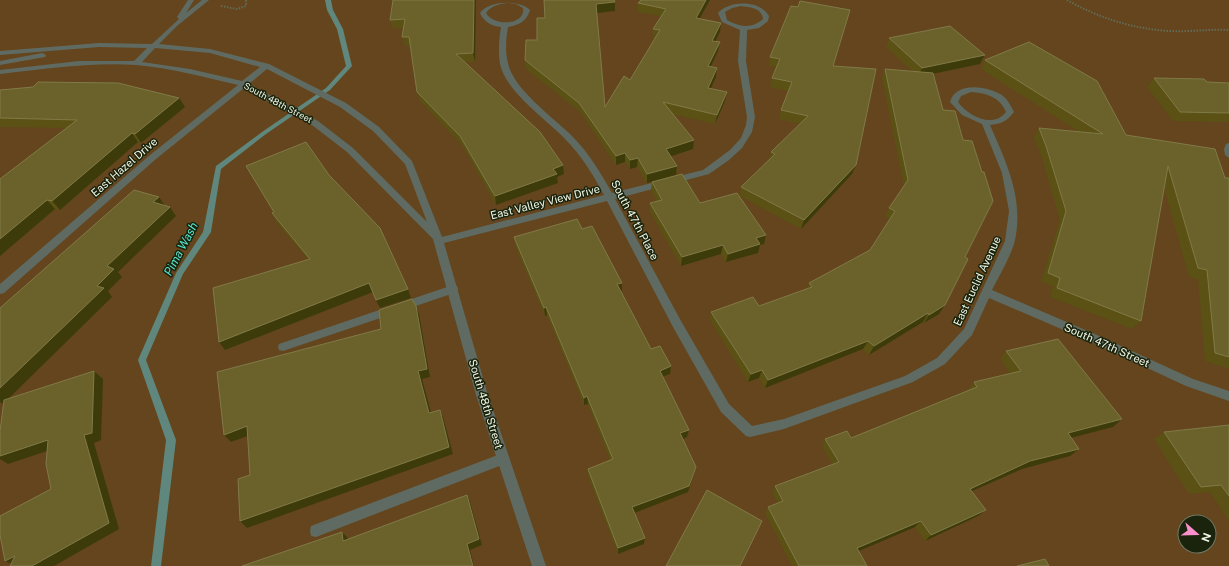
<svg xmlns="http://www.w3.org/2000/svg" width="1229" height="566" font-family="'Public Sans',sans-serif">
<rect width="100%" height="100%" fill="#242d15"/>
<path fill="#64451d" fill-rule="evenodd" d="M 0,0 L 1229,0 L 1229,566 L 0,566 ZM 1185,522 L 1209,522 L 1209,546 L 1185,546 Z"/>
<g fill="none" stroke-linecap="round" stroke-linejoin="round">
<path fill="#5f877d" fill-rule="evenodd" d="M 325,0 L 331,0 L 333,10 L 343,29 L 352,66 L 330,90 L 266,134 L 221,169 L 211,232 L 183,274 L 146,360 L 176,440 L 161,566 L 151,566 L 166,440 L 138,360 L 176,273 L 203,232 L 216,166 L 262,132 L 326,88 L 346,66 L 337,29 L 327,10 Z"/>
<g stroke="#636b56" stroke-width="2" stroke-dasharray="1.5 1.5" stroke-linecap="butt">
<path d="M 1067,0 C 1099,18 1133,29 1170,31 C 1190,32 1209,29 1229,30"/>
<path d="M 221,6 L 237,9 L 246,6 L 246,0"/>
</g>
<g fill="#5f6b62" fill-rule="evenodd">
<path d="M 453,285 L 457,286 L 458,289 L 457,292 L 283,351 L 279,350 L 278,347 L 279,344 Z"/>
<path d="M 503,453 L 507,455 L 509,459 L 507,463 L 316,537 L 311,536 L 310,531 L 311,526 Z"/>
</g>
<g fill="#5f6b62" fill-rule="evenodd">
<path d="M 188,0 L 194,0 L 186,13 L 202,0 L 209,0 L 177,26 L 159,44 L 210,49 L 269,64 L 346,103 L 379,127 L 412,161 L 442,237 L 604,195 C 594,176 581,155 566,140 C 546,119 506,92 500,64 C 498,53 499,38 501,27 C 491,26 484,22 480,13 C 489,0 520,0 530,10 C 527,21 519,25 508,27 C 506,38 505,52 508,63 C 513,89 553,117 572,136 C 588,152 601,173 612,193 L 703,170 L 730,150 L 741,138 L 746,125 L 747,117 L 738,61 L 740,30 L 722,22 L 718,13 C 730,0 760,0 769,16 L 768,21 L 759,28 L 747,30 L 747,32 L 746,61 L 755,117 L 752,132 L 742,148 L 729,160 L 709,174 L 615,199 L 681,321 L 729,404 L 752,426 L 784,419 L 905,376 L 937,358 L 964,329 L 1005,241 L 1009,211 L 1002,173 L 982,124 L 962,115 L 950,102 C 956,81 989,86 1003,96 C 1008,100 1011,106 1014,112 C 1007,121 1002,124 990,125 C 1006,162 1024,198 1015,240 C 1012,254 999,276 992,290 L 1097,335 L 1193,379 L 1229,391 L 1229,401 L 1186,386 L 1089,341 L 989,298 L 972,335 L 945,364 L 913,382 L 784,429 L 750,437 L 746,436 L 721,412 L 673,327 L 607,201 L 444,243 L 488,395 L 546,566 L 532,566 L 476,395 L 433,239 L 347,152 L 312,125 L 244,88 L 156,159 L 4,293 L 0,294 L 0,284 L 150,155 L 238,85 C 204,77 171,68 136,65 C 91,62 45,69 0,74 L 0,70 L 79,61 L 134,61 L 147,48 L 99,47 L 0,55 L 0,51 L 99,43 L 152,44 L 179,19 L 177,17 ZM 507,3 L 516,4 L 523,8 C 526,25 494,27 486,13 C 491,6 499,4 507,3 ZM 741,6 C 750,7 762,8 763,19 C 752,29 739,27 727,20 L 725,12 L 732,8 ZM 155,48 L 210,53 L 260,67 L 242,81 L 190,69 L 142,62 ZM 267,69 L 340,107 L 373,131 L 405,164 L 427,222 L 353,148 L 318,121 L 249,84 ZM 971,92 C 986,93 1000,97 1006,112 C 993,129 968,116 958,102 L 961,96 Z"/>
<path d="M 42,53 L 46,55 L 45,57 L 0,65 L 0,61 Z"/>
<path d="M 1229,143 L 1229,158 L 1225,155 L 1224,149 L 1226,144 Z"/>
</g>
</g>
<g fill="#5b5114">
<path d="M 476,0 L 475,62 L 465,62 L 564,174 L 557,177 L 558,183 L 496,205 L 462,145 L 420,101 L 417,92 L 410,46 L 405,46 L 402,37 L 404,28 L 393,28 L 390,20 Z"/>
<path d="M 641,0 L 710,0 L 699,19 L 720,32 L 715,41 L 718,51 L 711,67 L 717,68 L 716,77 L 711,89 L 727,92 L 725,101 L 715,124 L 672,114 L 694,140 L 693,149 L 671,156 L 677,166 L 676,175 L 647,183 L 637,167 L 630,169 L 625,162 L 616,165 L 580,112 L 526,69 L 525,60 L 537,40 L 545,18 L 615,11 L 597,13 L 605,107 L 630,80 L 655,38 L 653,38 L 653,29 L 661,16 L 638,12 L 638,3 Z"/>
<path d="M 798,7 L 834,66 L 856,165 L 852,174 L 801,229 L 740,196 L 741,187 L 769,160 L 771,152 L 800,124 L 779,119 L 781,110 L 788,91 L 770,87 L 772,78 L 776,67 L 769,66 L 770,57 Z"/>
<path d="M 889,38 L 985,55 L 980,64 L 933,74 L 965,257 L 939,314 L 924,323 L 923,322 L 869,355 L 863,349 L 765,388 L 759,378 L 748,382 L 710,320 L 711,312 L 759,306 L 807,289 L 809,283 L 870,250 L 890,219 L 885,217 L 889,208 L 904,186 L 882,78 L 885,69 L 912,71 L 886,47 Z"/>
<path d="M 985,60 L 1126,135 L 1225,178 L 1229,178 L 1229,369 L 1205,361 L 1198,279 L 1189,277 L 1164,188 L 1141,321 L 1132,329 L 1050,297 L 1053,286 L 1041,282 L 1060,220 L 1041,155 L 1034,137 L 1039,128 L 1079,132 L 981,69 Z"/>
<path d="M 1154,78 L 1207,82 L 1229,83 L 1229,122 L 1173,121 L 1147,87 Z"/>
<path d="M 0,90 L 185,107 L 141,143 L 138,142 L 60,210 L 55,209 L 0,256 L 0,179 L 66,128 L 0,127 Z"/>
<path d="M 246,166 L 408,289 L 411,298 L 380,308 L 373,292 L 225,350 L 219,342 L 308,259 L 276,222 L 272,213 L 273,212 Z"/>
<path d="M 652,182 L 700,203 L 766,235 L 764,244 L 760,245 L 758,253 L 726,262 L 721,254 L 681,266 L 650,212 L 650,203 L 657,201 L 651,191 Z"/>
<path d="M 582,229 L 622,291 L 621,292 L 651,349 L 671,366 L 670,374 L 663,377 L 689,430 L 687,437 L 683,439 L 694,474 L 688,492 L 634,513 L 644,544 L 618,554 L 588,476 L 588,469 L 610,460 L 588,404 L 584,405 L 547,315 L 545,316 L 515,246 L 514,237 Z"/>
<path d="M 1006,351 L 1113,427 L 1071,438 L 1070,456 L 1022,469 L 972,491 L 978,516 L 925,541 L 915,527 L 858,551 L 867,566 L 792,566 L 765,513 L 768,507 L 778,503 L 772,493 L 775,486 L 832,464 L 822,446 L 825,439 L 851,438 L 968,390 L 974,382 L 1010,373 L 1000,359 Z"/>
<path d="M 1229,425 L 1229,521 L 1210,492 L 1189,494 L 1154,439 L 1164,432 Z"/>
</g>
<g fill="#3e3b0b">
<path d="M 474,0 L 476,0 L 475,62 L 473,53 Z"/>
<path d="M 706,0 L 710,0 L 695,27 L 696,18 Z"/>
<path d="M 615,2 L 615,11 L 597,13 L 596,4 Z"/>
<path d="M 721,23 L 720,32 L 711,50 L 712,41 Z"/>
<path d="M 720,42 L 718,51 L 707,75 L 708,66 Z"/>
<path d="M 985,55 L 980,64 L 918,77 L 922,68 Z"/>
<path d="M 717,68 L 716,77 L 707,97 L 708,88 Z"/>
<path d="M 727,92 L 725,101 L 715,124 L 717,115 Z"/>
<path d="M 179,98 L 185,107 L 141,143 L 135,134 Z"/>
<path d="M 132,133 L 138,142 L 60,210 L 52,201 Z"/>
<path d="M 694,140 L 693,149 L 666,158 L 666,149 Z"/>
<path d="M 625,153 L 625,162 L 616,165 L 616,156 Z"/>
<path d="M 638,158 L 637,167 L 630,169 L 630,160 Z"/>
<path d="M 563,165 L 564,174 L 557,177 L 558,183 L 496,205 L 495,196 L 553,169 Z"/>
<path d="M 856,165 L 852,174 L 801,229 L 804,220 Z"/>
<path d="M 677,166 L 676,175 L 647,183 L 647,174 Z"/>
<path d="M 159,197 L 165,206 L 153,202 Z"/>
<path d="M 47,200 L 55,209 L 0,256 L 0,239 Z"/>
<path d="M 170,207 L 176,216 L 118,272 L 122,277 L 108,291 L 112,297 L 3,404 L 0,402 L 0,388 L 97,286 L 107,266 Z"/>
<path d="M 766,235 L 764,244 L 760,245 L 758,253 L 726,262 L 728,254 L 756,238 Z"/>
<path d="M 723,245 L 721,254 L 681,266 L 682,257 Z"/>
<path d="M 369,283 L 373,292 L 225,350 L 219,342 Z"/>
<path d="M 622,283 L 622,291 L 617,293 L 617,284 Z"/>
<path d="M 408,289 L 411,298 L 380,308 L 376,300 Z"/>
<path d="M 945,305 L 939,314 L 924,323 L 929,315 Z"/>
<path d="M 416,306 L 419,314 L 430,377 L 422,379 L 433,420 L 429,413 L 418,371 Z"/>
<path d="M 546,307 L 547,315 L 545,316 L 544,308 Z"/>
<path d="M 928,313 L 923,322 L 869,355 L 874,346 Z"/>
<path d="M 868,341 L 863,349 L 765,388 L 768,380 Z"/>
<path d="M 671,366 L 670,374 L 659,378 L 660,371 Z"/>
<path d="M 762,370 L 759,378 L 748,382 L 751,374 Z"/>
<path d="M 94,371 L 103,379 L 101,440 L 94,443 L 119,529 L 54,566 L 32,566 L 84,435 Z"/>
<path d="M 587,396 L 588,404 L 584,405 L 584,398 Z"/>
<path d="M 440,410 L 443,417 L 453,454 L 247,528 L 240,521 Z"/>
<path d="M 1122,419 L 1113,427 L 1059,441 L 1068,433 Z"/>
<path d="M 247,426 L 253,434 L 231,442 L 224,435 Z"/>
<path d="M 689,430 L 687,437 L 679,441 L 680,433 Z"/>
<path d="M 48,440 L 59,447 L 8,464 L 0,459 L 0,456 Z"/>
<path d="M 1079,449 L 1070,456 L 1022,469 L 963,495 L 970,489 L 1030,461 Z"/>
<path d="M 696,467 L 694,474 L 688,492 L 632,514 L 632,507 Z"/>
<path d="M 467,495 L 470,502 L 482,545 L 470,550 L 474,566 L 473,566 L 467,544 Z"/>
<path d="M 986,510 L 978,516 L 925,541 L 931,535 Z"/>
<path d="M 921,521 L 915,527 L 852,554 L 857,548 Z"/>
<path d="M 342,532 L 348,538 L 349,547 L 343,541 Z"/>
<path d="M 645,538 L 644,544 L 618,554 L 618,548 Z"/>
<path d="M 15,556 L 16,566 L 5,561 Z"/>
</g>
<g fill="#6b622b" stroke="#807a48">
<path d="M 393,0 L 474,0 L 473,53 L 456,54 L 540,132 L 563,165 L 553,169 L 557,174 L 495,196 L 460,136 L 417,92 L 409,37 L 402,37 L 405,19 L 390,20 Z"/>
<path d="M 544,0 L 614,0 L 615,2 L 596,4 L 605,107 L 624,76 L 630,80 L 660,30 L 653,29 L 666,9 L 638,3 L 641,0 L 706,0 L 696,18 L 721,23 L 712,41 L 720,42 L 708,66 L 717,68 L 708,88 L 727,92 L 717,115 L 663,102 L 694,140 L 666,149 L 677,166 L 647,174 L 638,158 L 630,160 L 625,153 L 616,156 L 579,103 L 525,60 L 526,40 L 537,40 L 537,18 L 545,18 Z"/>
<path d="M 800,1 L 850,10 L 833,66 L 876,69 L 856,165 L 804,220 L 741,187 L 775,154 L 771,152 L 808,116 L 781,110 L 792,82 L 772,78 L 780,59 L 770,57 L 791,6 L 798,7 Z"/>
<path d="M 950,26 L 985,55 L 922,68 L 889,38 Z"/>
<path d="M 1029,42 L 1097,81 L 1126,135 L 1215,149 L 1225,178 L 1229,178 L 1229,357 L 1215,353 L 1207,270 L 1198,268 L 1168,166 L 1141,321 L 1057,288 L 1060,278 L 1048,273 L 1066,211 L 1046,146 L 1039,128 L 1103,134 L 985,60 Z"/>
<path d="M 885,69 L 933,73 L 943,110 L 955,111 L 963,140 L 972,141 L 982,172 L 984,172 L 993,201 L 965,257 L 968,259 L 945,305 L 929,315 L 928,313 L 874,346 L 868,341 L 768,380 L 762,370 L 751,374 L 711,312 L 753,297 L 759,306 L 812,287 L 809,283 L 870,250 L 895,211 L 889,208 L 908,180 Z"/>
<path d="M 1154,78 L 1204,79 L 1207,82 L 1229,83 L 1229,113 L 1180,112 Z"/>
<path d="M 38,82 L 118,83 L 179,98 L 135,134 L 132,133 L 52,201 L 47,200 L 0,239 L 0,179 L 77,120 L 0,118 L 0,90 L 33,87 Z"/>
<path d="M 306,142 L 329,175 L 380,228 L 408,289 L 376,300 L 369,283 L 219,342 L 213,288 L 310,259 L 272,213 L 274,212 L 246,166 Z"/>
<path d="M 682,174 L 700,203 L 737,193 L 766,235 L 756,238 L 760,244 L 728,254 L 723,245 L 682,257 L 650,203 L 662,200 L 652,182 Z"/>
<path d="M 134,190 L 159,197 L 153,202 L 170,207 L 107,266 L 114,269 L 97,286 L 104,288 L 0,388 L 0,308 Z"/>
<path d="M 577,219 L 582,229 L 592,226 L 622,283 L 617,284 L 651,349 L 660,346 L 671,366 L 660,371 L 689,430 L 680,433 L 696,467 L 689,486 L 632,507 L 645,538 L 618,548 L 588,469 L 613,459 L 587,396 L 584,398 L 546,307 L 544,308 L 514,237 Z"/>
<path d="M 412,299 L 416,306 L 427,369 L 418,371 L 429,413 L 440,410 L 449,447 L 240,521 L 238,479 L 250,475 L 247,426 L 224,435 L 217,372 L 381,329 L 379,310 Z"/>
<path d="M 1058,339 L 1122,419 L 1068,433 L 1079,449 L 1030,461 L 970,489 L 986,510 L 931,535 L 921,521 L 857,548 L 867,566 L 799,566 L 768,507 L 783,501 L 775,486 L 839,462 L 825,439 L 847,431 L 851,438 L 977,387 L 974,382 L 1021,371 L 1006,351 Z"/>
<path d="M 94,371 L 92,433 L 84,435 L 109,523 L 32,566 L 10,566 L 15,556 L 5,561 L 0,535 L 0,516 L 51,489 L 46,464 L 48,440 L 0,456 L 0,431 L 4,400 Z"/>
<path d="M 1229,425 L 1229,496 L 1221,485 L 1201,487 L 1164,432 Z"/>
<path d="M 707,490 L 762,521 L 740,566 L 666,566 Z"/>
<path d="M 467,495 L 479,539 L 467,544 L 473,566 L 242,566 L 342,532 L 343,541 Z"/>
<path d="M 1045,559 L 1049,566 L 1017,566 Z"/>
</g>
<g text-anchor="middle" stroke-width="3" stroke-linejoin="round" paint-order="stroke">
<g font-size="9" fill="#f1f7e8" stroke="#1a230c">
<text transform="translate(278 103) rotate(28)" y="3">South 48th Street</text>
</g>
<g font-size="11" fill="#f1f7e8" stroke="#1a230c">
<text transform="translate(124 167) rotate(-41)" y="4">East Hazel Drive</text>
<text transform="translate(545 202) rotate(-14)" y="4">East Valley View Drive</text>
<text transform="translate(635 220) rotate(62)" y="4">South 47th Place</text>
<text transform="translate(977 281) rotate(-65)" y="4">East Euclid Avenue</text>
<text transform="translate(1107 345) rotate(24)" y="4">South 47th Street</text>
<text transform="translate(486 404) rotate(73)" y="4">South 48th Street</text>
</g>
<g font-size="12" font-style="italic" fill="#59ead5" stroke="#1a230c">
<text transform="translate(181 249) rotate(-62)" y="4">Pima Wash</text>
</g>
</g>
<g transform="translate(1197 534) rotate(110)"><circle r="19" fill="#1a230c" stroke="#707864"/>
<path d="M0-3L7 15L0 10L-7 15Z" fill="#f890cb"/>
<text y="-6" font-size="11" font-weight="bold" text-anchor="middle" fill="#f1f7e8">N</text>
</g>
</svg>
